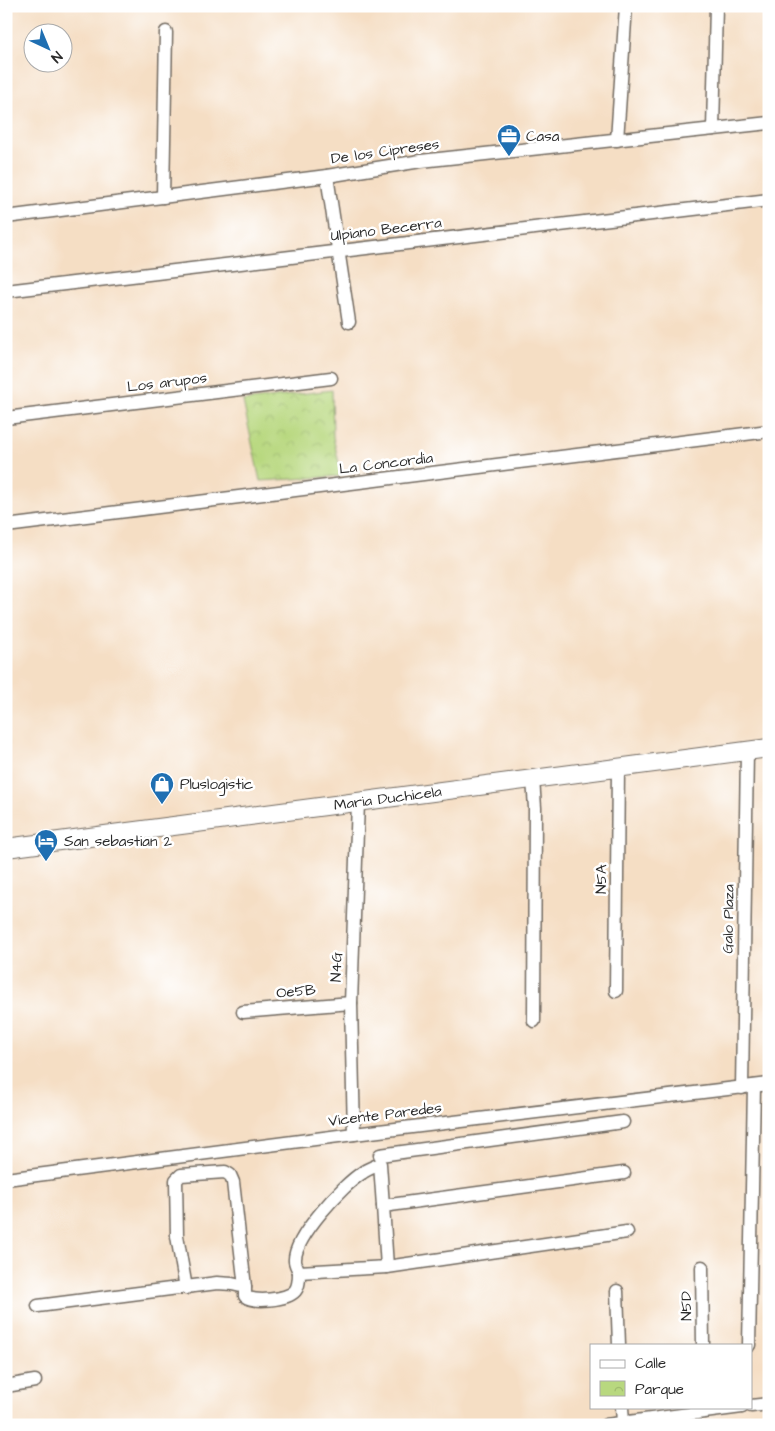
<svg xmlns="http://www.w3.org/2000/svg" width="775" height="1431" font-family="'Architects Daughter',sans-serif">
<defs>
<pattern id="park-crowns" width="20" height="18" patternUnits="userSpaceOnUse" patternTransform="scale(1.25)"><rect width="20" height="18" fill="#b8d87f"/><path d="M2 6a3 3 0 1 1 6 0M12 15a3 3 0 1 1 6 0" fill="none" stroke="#9eba6e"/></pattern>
</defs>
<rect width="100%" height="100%" fill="#fff"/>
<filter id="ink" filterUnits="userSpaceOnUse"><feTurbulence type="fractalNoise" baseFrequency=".02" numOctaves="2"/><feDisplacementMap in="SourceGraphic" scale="10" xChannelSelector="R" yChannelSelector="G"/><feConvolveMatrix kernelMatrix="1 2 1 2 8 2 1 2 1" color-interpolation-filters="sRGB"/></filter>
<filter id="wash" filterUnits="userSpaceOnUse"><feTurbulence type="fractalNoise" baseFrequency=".0096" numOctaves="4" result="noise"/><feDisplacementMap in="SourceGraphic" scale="20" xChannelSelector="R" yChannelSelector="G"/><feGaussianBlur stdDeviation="1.12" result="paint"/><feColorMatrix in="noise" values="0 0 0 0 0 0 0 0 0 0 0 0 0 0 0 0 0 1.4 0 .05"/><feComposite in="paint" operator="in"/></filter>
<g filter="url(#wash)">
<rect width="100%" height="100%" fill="#f5dec4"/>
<path fill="url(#park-crowns)" stroke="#728255" d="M 332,390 L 333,437 L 342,476 L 260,481 L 243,401 Z"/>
</g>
<g filter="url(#ink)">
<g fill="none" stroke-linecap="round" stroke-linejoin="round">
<g stroke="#726a61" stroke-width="15">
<g id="street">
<path d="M 713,129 L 716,6"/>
<path d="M 617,140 L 626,6"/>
<path d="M 327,176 L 349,322"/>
<path d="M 163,197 L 166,32"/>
<path d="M 6,217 L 327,176 L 421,161 L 769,123"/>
<path d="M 6,291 L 769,200"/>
<path d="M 6,418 L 331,378"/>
<path d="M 6,526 L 769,431"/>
<path d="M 533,779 L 535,808 L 534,1021"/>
<path d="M 616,991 L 618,767"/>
<path d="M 243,1012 L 351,1003"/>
<path d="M 742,1088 L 747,751"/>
<path d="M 354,1134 L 351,1003 L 358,802"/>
<path d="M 380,1155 L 623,1122"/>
<path d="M 6,1179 L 354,1134 L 769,1084"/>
<path d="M 387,1267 L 627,1232"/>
<path d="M 702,1267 L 703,1345"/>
<path d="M 299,1272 C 298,1269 295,1264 295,1261 C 293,1238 344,1184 362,1173 C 367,1169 374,1167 380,1164 L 383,1206"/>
<path d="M 186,1288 L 177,1236 L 176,1180 L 181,1175 L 225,1172 L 230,1175 L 233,1182 L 245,1287"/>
<path d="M 617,1291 L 619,1345"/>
<path d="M 38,1306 L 217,1283 L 232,1284 L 245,1287 L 245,1296 C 253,1303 287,1300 295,1291 C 299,1286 299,1279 299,1272 L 387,1267 L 383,1206 L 624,1173"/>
<path d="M 749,1345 L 754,1086"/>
<path d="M 6,1386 L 35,1381"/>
<path d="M 751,1406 L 769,1404"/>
<path d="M 622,1407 L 623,1423"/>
<path d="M 606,1425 L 742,1407"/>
</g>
</g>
<g stroke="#726a61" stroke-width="20">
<g id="secondary">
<path id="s1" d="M 6,848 L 769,748"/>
</g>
</g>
<use href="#street" stroke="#fff" stroke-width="12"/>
<use href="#secondary" stroke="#fff" stroke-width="18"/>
</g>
</g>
<defs>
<g id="office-pin" transform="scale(1.25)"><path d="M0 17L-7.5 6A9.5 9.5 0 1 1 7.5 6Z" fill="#1f6fb2" stroke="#fff"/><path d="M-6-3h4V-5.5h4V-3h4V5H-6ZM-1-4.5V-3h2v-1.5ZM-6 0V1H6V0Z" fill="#fff"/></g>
<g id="shop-pin" transform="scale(1.25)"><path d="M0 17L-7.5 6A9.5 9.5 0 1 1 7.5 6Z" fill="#1f6fb2" stroke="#fff"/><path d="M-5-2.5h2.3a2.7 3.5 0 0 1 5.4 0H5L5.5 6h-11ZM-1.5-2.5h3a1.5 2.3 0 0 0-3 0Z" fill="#fff"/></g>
<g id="hotel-pin" transform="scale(1.25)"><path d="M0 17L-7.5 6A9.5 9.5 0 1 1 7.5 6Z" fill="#1f6fb2" stroke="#fff"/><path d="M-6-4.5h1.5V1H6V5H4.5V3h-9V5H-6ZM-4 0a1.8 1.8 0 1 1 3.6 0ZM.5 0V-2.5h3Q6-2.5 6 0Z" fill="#fff"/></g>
</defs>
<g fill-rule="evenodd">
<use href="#office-pin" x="509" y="136"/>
<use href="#shop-pin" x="162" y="784"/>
<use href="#hotel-pin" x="46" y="841"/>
</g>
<g text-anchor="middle" stroke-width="5" stroke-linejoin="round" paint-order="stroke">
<g font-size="15" fill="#2b2b2b" stroke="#fff" text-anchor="start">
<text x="526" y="141">Casa</text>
<text x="180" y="789">Pluslogistic</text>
<text x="64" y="846">San sebastian 2</text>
</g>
<g font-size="15" fill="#2b2b2b" stroke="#fff">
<text transform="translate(385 151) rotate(-8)" y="5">De los Cipreses</text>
<text transform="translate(386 229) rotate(-7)" y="5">Ulpiano Becerra</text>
<text transform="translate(167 382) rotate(-7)" y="5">Los arupos</text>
<text transform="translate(386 463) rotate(-7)" y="5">La Concordia</text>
<text dy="5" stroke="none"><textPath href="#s1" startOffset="385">Maria Duchicela</textPath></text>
<text transform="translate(601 879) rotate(-89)" y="5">N5A</text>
<text transform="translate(728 919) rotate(-89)" y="5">Galo Plaza</text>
<text transform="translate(336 967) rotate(-88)" y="5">N4G</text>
<text transform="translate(296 991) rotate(-5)" y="5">Oe5B</text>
<text transform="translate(385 1114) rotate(-7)" y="5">Vicente Paredes</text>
<text transform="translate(686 1306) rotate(-91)" y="5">N5D</text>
</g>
</g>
<rect width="775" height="1431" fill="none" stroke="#fff" stroke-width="25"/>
<rect x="590" y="1344" width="162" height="65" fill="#ffffff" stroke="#aaaaaa"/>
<rect x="600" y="1360" width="25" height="8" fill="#ffffff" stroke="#aaaaaa"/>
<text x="635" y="1368" font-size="15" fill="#2b2b2b">Calle</text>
<rect x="600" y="1381" width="25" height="15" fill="url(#park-crowns)" stroke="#aaaaaa"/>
<text x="635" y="1394" font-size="15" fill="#2b2b2b">Parque</text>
<g transform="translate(48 48) rotate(136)"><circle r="24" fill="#ffffff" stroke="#aaaaaa"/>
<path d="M0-4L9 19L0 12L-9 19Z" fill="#1f6fb2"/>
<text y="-8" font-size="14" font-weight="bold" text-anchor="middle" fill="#2b2b2b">N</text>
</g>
</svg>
